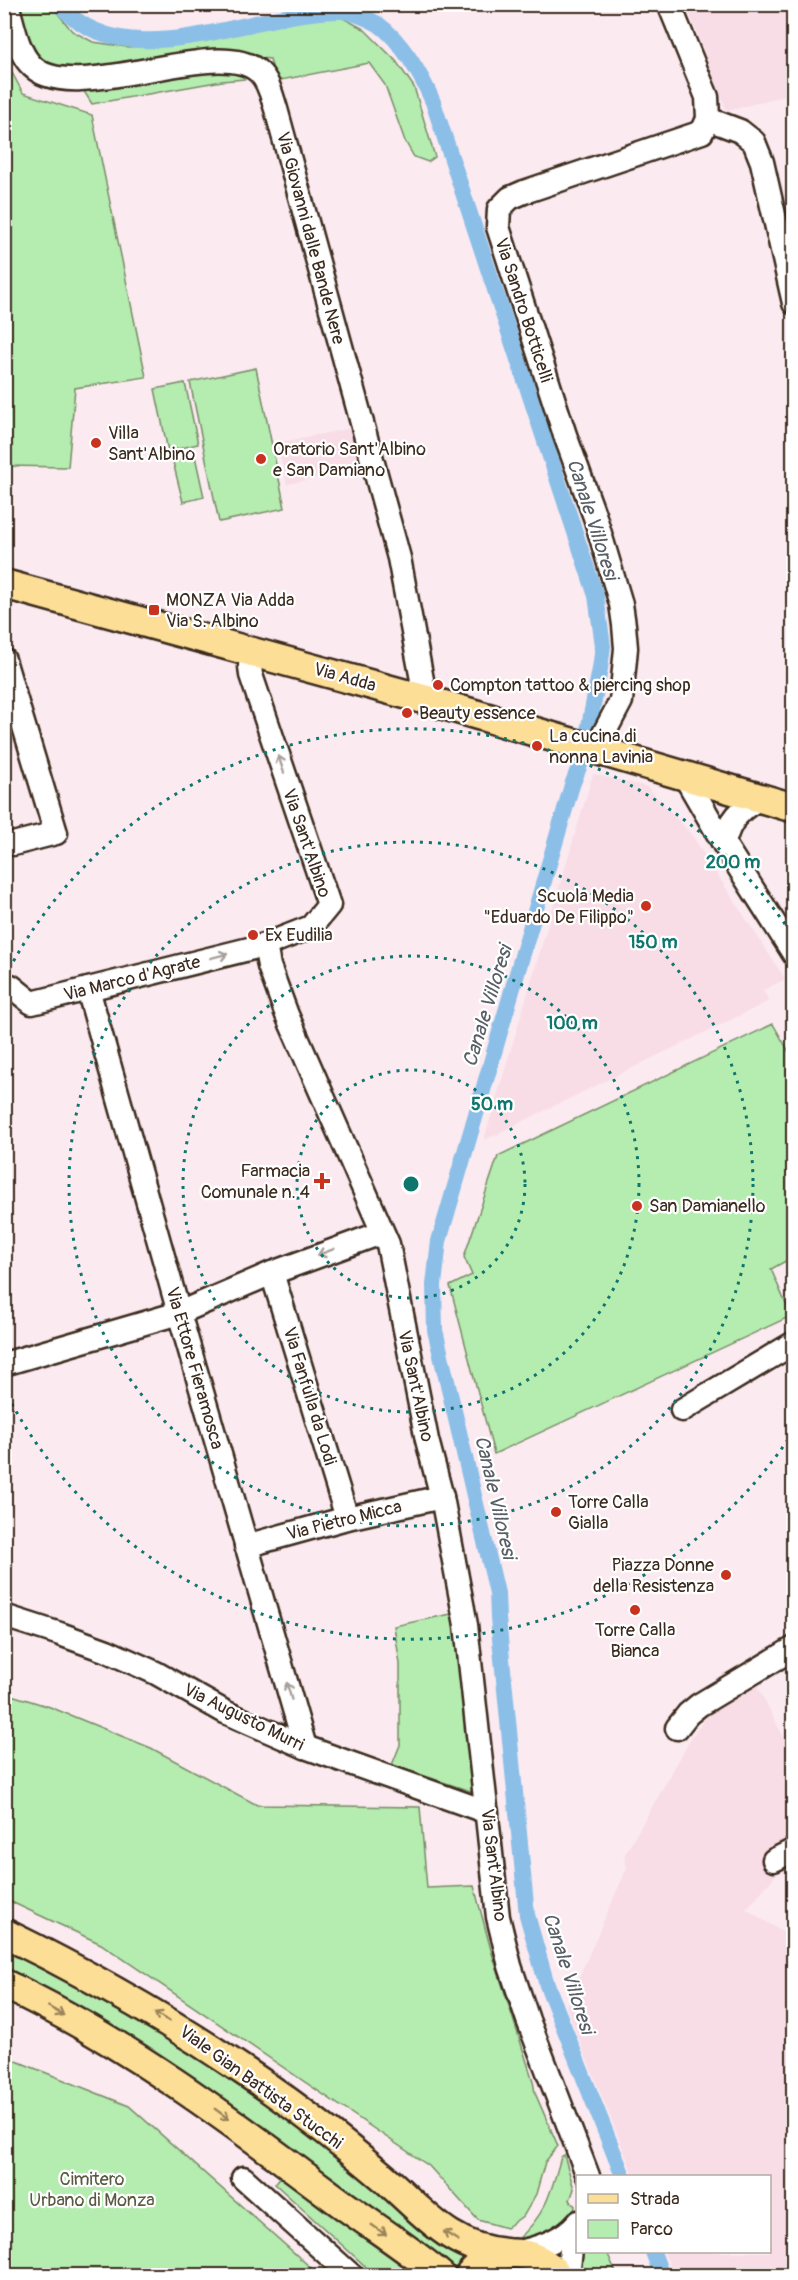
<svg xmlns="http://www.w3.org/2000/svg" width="798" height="2280" font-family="Pangolin,sans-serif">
<rect width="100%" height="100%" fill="#fbeaf0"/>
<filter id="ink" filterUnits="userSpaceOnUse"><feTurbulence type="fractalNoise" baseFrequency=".0167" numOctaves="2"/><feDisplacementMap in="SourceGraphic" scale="12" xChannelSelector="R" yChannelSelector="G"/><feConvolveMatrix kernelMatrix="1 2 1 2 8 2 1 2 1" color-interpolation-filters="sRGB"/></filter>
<g filter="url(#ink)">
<g fill="#f8dce6">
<path d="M 705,4 L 793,5 L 793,93 L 727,111 L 688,9 Z"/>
<path d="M 353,428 L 365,468 L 287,484 L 277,443 Z"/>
<path d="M 593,774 L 647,787 L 690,833 L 785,979 L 763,990 L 769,1001 L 484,1140 Z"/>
<path d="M 753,1678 L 793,1756 L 793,1836 L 774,1852 L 781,1869 L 746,1909 L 793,1939 L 793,1979 L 785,2001 L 794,2005 L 793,2275 L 674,2275 L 664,2252 L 770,2252 L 770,2176 L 634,2176 L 566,2007 L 627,1868 L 624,1856 L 692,1737 L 718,1700 Z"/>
</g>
<g fill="#b5ecb0" stroke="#788b67" stroke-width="1.5">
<path d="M 13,5 L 51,5 L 72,31 L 93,42 L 127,47 L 157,45 L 317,18 L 343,18 L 364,29 L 396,61 L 414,87 L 435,157 L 428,162 L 414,157 L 405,141 L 385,85 L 369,63 L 276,81 L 270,59 L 259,58 L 245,79 L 222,81 L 92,104 L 75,77 L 37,57 L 23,36 Z"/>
<path d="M 4,58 L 23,93 L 92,115 L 146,377 L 75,388 L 68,467 L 5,466 Z"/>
<path d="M 256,368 L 285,508 L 219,522 L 190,382 Z"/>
<path d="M 185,383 L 198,444 L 168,451 L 155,389 Z"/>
<path d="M 195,456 L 204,497 L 183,502 L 173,462 Z"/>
<path d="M 773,1024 L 793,1059 L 793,1257 L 771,1269 L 791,1316 L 494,1454 L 450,1286 L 472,1275 L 464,1257 L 498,1156 Z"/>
<path d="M 456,1613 L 473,1792 L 392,1765 L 400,1745 L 400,1664 L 394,1626 Z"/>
<path d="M 5,1693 L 50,1707 L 151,1748 L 257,1805 L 420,1807 L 427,1888 L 474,1886 L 491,1950 L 533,2081 L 535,2093 L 558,2146 L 545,2162 L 536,2194 L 524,2215 L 506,2228 L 478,2220 L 429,2166 L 101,1944 L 5,1899 Z"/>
<path d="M 4,1943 L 172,2034 L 314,2135 L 469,2258 L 456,2275 L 453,2275 L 5,1976 Z"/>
<path d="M 4,2056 L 129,2106 L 319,2275 L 5,2275 Z"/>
<path d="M 564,2155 L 574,2189 L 570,2200 L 575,2206 L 573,2217 L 521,2248 L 517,2240 C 546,2215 551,2192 561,2157 Z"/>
<path d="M 281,2176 L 424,2275 L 375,2275 L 275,2184 Z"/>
<path d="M 580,2252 L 607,2252 L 617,2275 L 578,2275 Z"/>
<path d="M 509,2264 L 545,2276 L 485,2276 Z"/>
</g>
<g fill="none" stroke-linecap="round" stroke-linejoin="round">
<g stroke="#8bbfe8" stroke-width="16">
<path d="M 59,4 C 121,76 234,20 312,13 C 321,12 330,11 339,11 C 349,10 369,19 378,24 C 401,40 422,76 433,102 L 596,596 L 603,646 L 600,669 L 583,757 L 572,785 L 439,1241 L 434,1285 L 435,1330 L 497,1593 L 498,1618 L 527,1915 L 547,1985 L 623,2176"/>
<path d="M 653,2252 L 662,2276"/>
</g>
<g stroke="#3b2a1e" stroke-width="27">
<g id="minor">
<path d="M 7,4 C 13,23 17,50 30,64 C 69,110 218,33 259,72 C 269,81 272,97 276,109 L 399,558 L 423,685 L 427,700"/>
<path d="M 708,119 L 740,131 L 754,142 L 762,162 L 794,303"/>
<path d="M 4,660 L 56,833 L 13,844"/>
<path d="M 599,750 L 602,737 L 621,701 L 626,648 L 624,625 L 621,604 L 595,517 L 565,435 L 498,227 L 499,209 L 510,198 L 524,192 L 702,132 L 708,119 L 707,97 L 669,4"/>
<path d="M 684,775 L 724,844 L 794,954"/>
<path d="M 724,844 C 728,822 742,806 762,798"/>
<path d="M 265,945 L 269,966 L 287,1015 L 388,1244 L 427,1440 L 442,1497 L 466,1625 L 498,1917 L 510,1966 L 528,2020 L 588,2176"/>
<path d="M 4,988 L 11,986 L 32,1003 L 265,945 L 311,927 L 329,905 L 251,675 L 250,666 L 252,651"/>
<path d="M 88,989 L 179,1313 L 305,1747"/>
<path d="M 272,1273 L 347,1518"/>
<path d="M 4,1364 L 179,1313 L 272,1273 L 381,1233"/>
<path d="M 682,1410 L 794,1343"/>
<path d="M 246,1546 L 347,1518 L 442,1497"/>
<path d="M 4,1616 L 60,1634 L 107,1651 L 156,1673 L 225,1712 L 305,1747 L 487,1812"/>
<path d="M 677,1728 L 688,1714 L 699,1705 L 794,1648"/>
<path d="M 774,1860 L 794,1850"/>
<path d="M 243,2178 L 352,2276"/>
<path d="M 513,2253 C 536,2249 562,2241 578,2222"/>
<path d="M 568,2276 L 571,2250 L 578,2229"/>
</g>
</g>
<g stroke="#3b2a1e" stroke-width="33">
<g id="major">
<path d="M 4,584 L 427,700 L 794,808"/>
<path d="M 4,1933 C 88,1974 167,2019 244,2071 C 292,2103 338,2139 382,2176 C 422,2210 449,2249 506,2253"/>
<path d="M 4,1984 C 123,2040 229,2119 334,2198 C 369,2224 407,2247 441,2276"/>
<path d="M 469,2276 C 492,2246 535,2246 558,2276"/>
</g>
</g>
<use href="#minor" stroke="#fff" stroke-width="22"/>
<use href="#major" stroke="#fcde96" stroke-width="28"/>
</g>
<defs><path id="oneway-shaft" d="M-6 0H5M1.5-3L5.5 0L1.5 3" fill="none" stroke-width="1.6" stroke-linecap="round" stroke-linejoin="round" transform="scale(1.5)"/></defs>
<g stroke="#a79f9a">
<use href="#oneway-shaft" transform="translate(281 764) rotate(-109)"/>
<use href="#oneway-shaft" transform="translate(219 956) rotate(-14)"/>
<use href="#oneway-shaft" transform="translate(326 1252) rotate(159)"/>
<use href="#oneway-shaft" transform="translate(289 1691) rotate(-106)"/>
</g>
<g stroke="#9c845a">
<use href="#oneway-shaft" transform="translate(56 2011) rotate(30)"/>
<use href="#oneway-shaft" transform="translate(162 2017) rotate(-149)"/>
<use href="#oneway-shaft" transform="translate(222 2114) rotate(36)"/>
<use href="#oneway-shaft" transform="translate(379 2230) rotate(35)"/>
<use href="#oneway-shaft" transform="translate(451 2236) rotate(-148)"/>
</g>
</g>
<g fill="none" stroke="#0f766e" stroke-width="3" stroke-dasharray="3 6">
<circle cx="411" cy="1184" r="114"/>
<circle cx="411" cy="1184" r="228"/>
<circle cx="411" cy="1184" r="342"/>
<path d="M793 1432A456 456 0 0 1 5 1391M5 977A456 456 0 0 1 793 936"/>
</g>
<g fill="#c8321e" stroke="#fff" stroke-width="2">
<circle cx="96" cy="443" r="6"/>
<circle cx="261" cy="459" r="6"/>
<rect x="148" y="604" width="12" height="12" rx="3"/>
<circle cx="438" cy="685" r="6"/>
<circle cx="407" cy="713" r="6"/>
<circle cx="537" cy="746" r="6"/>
<circle cx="646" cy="906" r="6"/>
<circle cx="253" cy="935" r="6"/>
<path d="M319 1172h6v6h6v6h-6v6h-6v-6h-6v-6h6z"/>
<circle cx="637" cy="1206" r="6"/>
<circle cx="556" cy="1512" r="6"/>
<circle cx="726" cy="1575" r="6"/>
<circle cx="635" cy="1610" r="6"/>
</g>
<g text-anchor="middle" stroke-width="4.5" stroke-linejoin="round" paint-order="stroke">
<g font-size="18" fill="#3b2a1e" stroke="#fff">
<text transform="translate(311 238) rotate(75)" y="6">Via Giovanni dalle Bande Nere</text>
<text transform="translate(524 310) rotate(72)" y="6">Via Sandro Botticelli</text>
<text transform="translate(345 677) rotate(16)" y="6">Via Adda</text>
<text transform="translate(307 843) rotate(71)" y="6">Via Sant'Albino</text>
<text transform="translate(132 978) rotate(-14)" y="6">Via Marco d'Agrate</text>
<text transform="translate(195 1368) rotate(74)" y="6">Via Ettore Fieramosca</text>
<text transform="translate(416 1386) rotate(78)" y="6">Via Sant'Albino</text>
<text transform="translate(310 1396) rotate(73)" y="6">Via Fanfulla da Lodi</text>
<text transform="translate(344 1520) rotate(-14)" y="6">Via Pietro Micca</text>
<text transform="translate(244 1717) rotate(26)" y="6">Via Augusto Murri</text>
<text transform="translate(494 1865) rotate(83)" y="6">Via Sant'Albino</text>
<text transform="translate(261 2087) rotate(36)" y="6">Viale Gian Battista Stucchi</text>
</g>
<g font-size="18" fill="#3b2a1e" stroke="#fff" text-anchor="start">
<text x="108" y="439">Villa<tspan x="108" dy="21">Sant'Albino</tspan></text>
<text x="273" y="455">Oratorio Sant'Albino<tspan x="273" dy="21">e San Damiano</tspan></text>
<text x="166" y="606">MONZA Via Adda<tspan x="166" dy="21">Via S. Albino</tspan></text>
<text x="450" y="691">Compton tattoo &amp; piercing shop</text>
<text x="419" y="719">Beauty essence</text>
<text x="549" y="742">La cucina di<tspan x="549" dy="21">nonna Lavinia</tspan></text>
<text x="634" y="902" text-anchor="end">Scuola Media<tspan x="634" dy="21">"Eduardo De Filippo"</tspan></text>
<text x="265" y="941">Ex Eudilia</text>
<text x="310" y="1177" text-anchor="end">Farmacia<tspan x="310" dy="21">Comunale n. 4</tspan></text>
<text x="649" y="1212">San Damianello</text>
<text x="568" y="1508">Torre Calla<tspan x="568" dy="21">Gialla</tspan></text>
<text x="714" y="1571" text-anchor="end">Piazza Donne<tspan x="714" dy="21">della Resistenza</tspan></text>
<text x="635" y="1636" text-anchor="middle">Torre Calla<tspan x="635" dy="21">Bianca</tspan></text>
</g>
<g font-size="18" fill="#5a5a42" stroke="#fff">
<text x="92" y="2185">Cimitero<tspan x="92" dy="21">Urbano di Monza</tspan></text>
</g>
<g font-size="20" font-style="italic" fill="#575e65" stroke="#fff">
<text transform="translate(593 519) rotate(72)" y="7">Canale Villoresi</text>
<text transform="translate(487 1006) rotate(-73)" y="7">Canale Villoresi</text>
<text transform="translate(496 1497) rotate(77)" y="7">Canale Villoresi</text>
<text transform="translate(569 1973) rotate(72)" y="7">Canale Villoresi</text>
</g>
</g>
<circle cx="411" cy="1184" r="9" fill="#0f766e" stroke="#fff" stroke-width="3"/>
<g font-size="18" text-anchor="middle" font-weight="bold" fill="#0f766e" stroke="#fff" stroke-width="4.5" stroke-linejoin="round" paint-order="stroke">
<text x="733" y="868">200 m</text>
<text x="653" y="948">150 m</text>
<text x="572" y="1029">100 m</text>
<text x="492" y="1110">50 m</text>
</g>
<rect width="798" height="2280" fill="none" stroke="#fff" stroke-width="24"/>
<rect x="12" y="12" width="774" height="2256" fill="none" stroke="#3b2a1e" stroke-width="2" filter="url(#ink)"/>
<rect x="576" y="2175" width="195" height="78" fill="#ffffff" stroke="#b1aaa5" stroke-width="1.5"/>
<rect x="588" y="2194" width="30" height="9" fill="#fcde96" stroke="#b1aaa5" stroke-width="1.5"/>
<text x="630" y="2205" font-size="18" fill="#3b2a1e">Strada</text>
<rect x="588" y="2220" width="30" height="18" fill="#b5ecb0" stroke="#b1aaa5" stroke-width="1.5"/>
<text x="630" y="2235" font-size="18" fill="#3b2a1e">Parco</text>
</svg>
